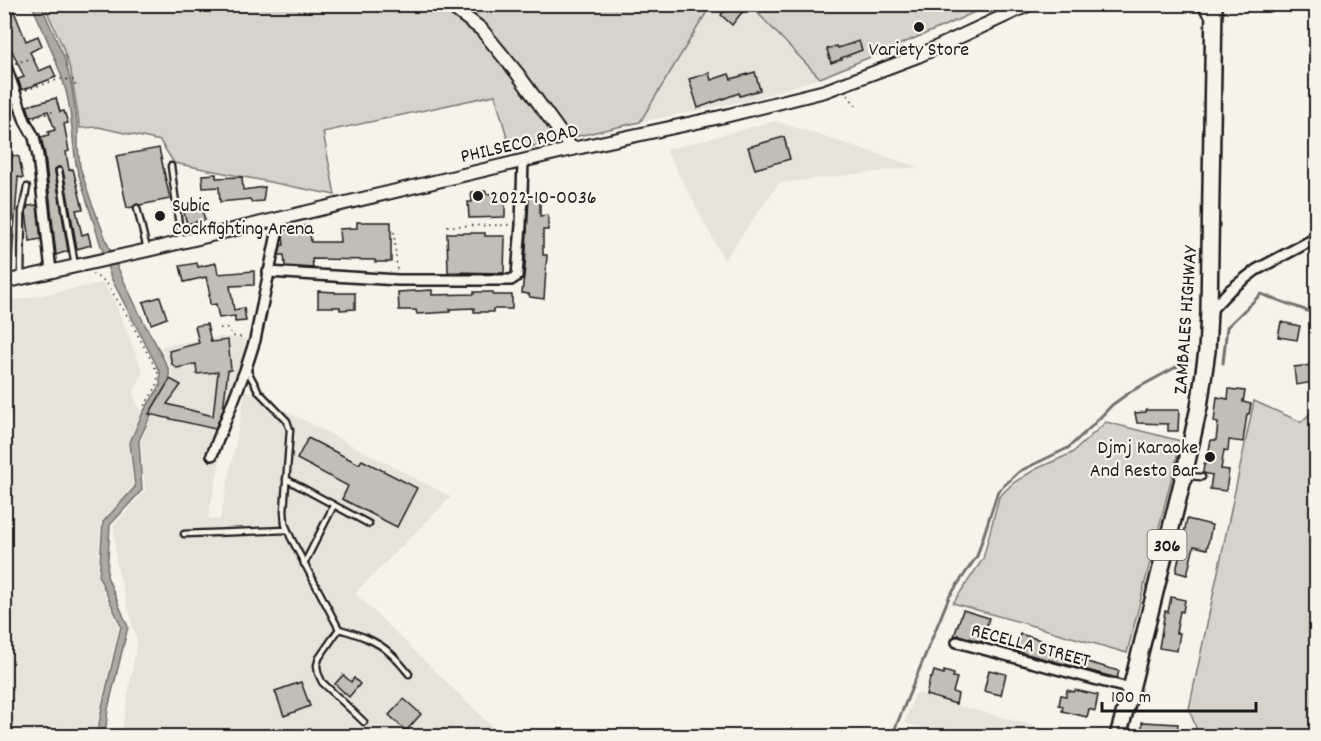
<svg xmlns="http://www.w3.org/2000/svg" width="1321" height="741" font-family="Dekko,sans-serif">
<rect width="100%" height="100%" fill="#f7f3e8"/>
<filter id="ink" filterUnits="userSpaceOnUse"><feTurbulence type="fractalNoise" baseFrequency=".0167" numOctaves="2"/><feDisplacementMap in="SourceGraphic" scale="12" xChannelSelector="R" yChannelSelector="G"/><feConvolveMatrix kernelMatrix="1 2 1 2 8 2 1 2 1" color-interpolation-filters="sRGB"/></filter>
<g filter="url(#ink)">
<g fill="#e6e3d9">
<path d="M 711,5 L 750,5 L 820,78 L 750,100 L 640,122 Z"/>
<path d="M 775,121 L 918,167 L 779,183 L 724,260 L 666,150 Z"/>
<path d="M 103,283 L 116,305 L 143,372 L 133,394 L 141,413 L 129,441 L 133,487 L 101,523 L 97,577 L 119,626 L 100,707 L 96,736 L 5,736 L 5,302 Z"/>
<path d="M 220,337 L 246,339 L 208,518 L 220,520 L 246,390 L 451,497 L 355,593 L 502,736 L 300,736 L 281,727 L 272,736 L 121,736 L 137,641 L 116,564 L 114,525 L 145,491 L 141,440 L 152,417 L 171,385 L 172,371 L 161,346 Z"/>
<path d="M 916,693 L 971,709 L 1072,736 L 954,736 L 904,723 Z"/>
</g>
<g fill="#d7d3cb" stroke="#7a7874" stroke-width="1.5">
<path d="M 44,5 L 711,5 L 640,122 L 511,151 L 495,95 L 323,132 L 335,195 L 174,163 L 160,141 L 98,127 L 80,128 L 71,72 L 62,45 Z"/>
<path d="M 750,5 L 990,5 L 944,26 L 820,78 Z"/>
<path d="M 1254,401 L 1301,422 L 1316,408 L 1316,736 L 1199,736 L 1189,709 Z"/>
<path d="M 1106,422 L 1181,441 L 1127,653 L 953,603 L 983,559 L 999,497 L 1013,483 L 1036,469 L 1072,453 Z"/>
</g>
<path fill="#aca9a2" stroke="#72716c" stroke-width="1.5" d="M 32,5 L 41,5 L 64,57 L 71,82 L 78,129 L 78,147 L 80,167 L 90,198 L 108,245 L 121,275 L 145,325 L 155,342 L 169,370 L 170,387 L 151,415 L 139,440 L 142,490 L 110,525 L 107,576 L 128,627 L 108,709 L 105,736 L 97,736 L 102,707 L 121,626 L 99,577 L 103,522 L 135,487 L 130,442 L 143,412 L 160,386 L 160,372 L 111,278 L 77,169 C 72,144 73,117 66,91 C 58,61 44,33 32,5 Z"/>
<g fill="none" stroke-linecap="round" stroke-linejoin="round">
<g stroke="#72716c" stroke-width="3">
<path d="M 1223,363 L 1227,327 L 1261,294 L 1316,314"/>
<path d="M 892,736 L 949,597 L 977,556 L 998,491 L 1020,471 L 1068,448 L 1091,427 L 1112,405 L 1130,392 L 1189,360"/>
</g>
</g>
<g fill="#c0beb5" stroke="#1c1c1c" stroke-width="1.5">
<path d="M 4,4 L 11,4 L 26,41 L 38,36 L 42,46 L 30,52 L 39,71 L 51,66 L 56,77 L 22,90 L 18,79 L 24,77 L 7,40 L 4,41 Z"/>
<path d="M 730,4 L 735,4 L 743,11 L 732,25 L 721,15 Z"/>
<path d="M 859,41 L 862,50 L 841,58 L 842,59 L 831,63 L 827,49 L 837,46 L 838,48 Z"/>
<path d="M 755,72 L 760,90 L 740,96 L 739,93 L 698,108 L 689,79 L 709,73 L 711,80 L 729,74 L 731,79 Z"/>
<path d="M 56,98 L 60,112 L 64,111 L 68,123 L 64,124 L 69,151 L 66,152 L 69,170 L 73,169 L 83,209 L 76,210 L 82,235 L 88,233 L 91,245 L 77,249 L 63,170 L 61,167 L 58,167 L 55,169 L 55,172 L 68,251 L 56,255 L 45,155 L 41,137 L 49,135 L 48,132 L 55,130 L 48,111 L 31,117 L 27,106 Z"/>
<path d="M 784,137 L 790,159 L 755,169 L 748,147 Z"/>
<path d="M 159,148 L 170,199 L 140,205 L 137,204 L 133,207 L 127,208 L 116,156 Z"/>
<path d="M 12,155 L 19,157 L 23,178 L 18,177 L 11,272 L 4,272 L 4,214 Z"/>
<path d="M 216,174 L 216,178 L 242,177 L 243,190 L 265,187 L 263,201 L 251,202 L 250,199 L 220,202 L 219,187 L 203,188 L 202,175 Z"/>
<path d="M 486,191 L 486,194 L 505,193 L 505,217 L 469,218 L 468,202 L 472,202 L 471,192 Z"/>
<path d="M 540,196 L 540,216 L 548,215 L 548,230 L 543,230 L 543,255 L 547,255 L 544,299 L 530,297 L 529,294 L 522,293 L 525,267 L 529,197 Z"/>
<path d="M 37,205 L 41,239 L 30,241 L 26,212 L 28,206 Z"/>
<path d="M 201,206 L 205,220 L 187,224 L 183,209 Z"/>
<path d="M 357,222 L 391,222 L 391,262 L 375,262 L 375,260 L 312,259 L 313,268 L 285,266 L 284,255 L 279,255 L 281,245 L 284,245 L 283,238 L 285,230 L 309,225 L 311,242 L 340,242 L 339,229 L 357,228 Z"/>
<path d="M 447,233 L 485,233 L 485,236 L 505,236 L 504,273 L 448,272 Z"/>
<path d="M 197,263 L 198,267 L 216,263 L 218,274 L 254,271 L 254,285 L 230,286 L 234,310 L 244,308 L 246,321 L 235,322 L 235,316 L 219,318 L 216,304 L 210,305 L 209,295 L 210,295 L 206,277 L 184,282 L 180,266 Z"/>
<path d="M 432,290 L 432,295 L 474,294 L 474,292 L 493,292 L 493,295 L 512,295 L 512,309 L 493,309 L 493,312 L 474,312 L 474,308 L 450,309 L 450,312 L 417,314 L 416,310 L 399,310 L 398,292 Z"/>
<path d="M 318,291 L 335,292 L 335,293 L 355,293 L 355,309 L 340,310 L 340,307 L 318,307 Z"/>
<path d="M 160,297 L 167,318 L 151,324 L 143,302 Z"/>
<path d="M 1281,322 L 1300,326 L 1297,340 L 1278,337 Z"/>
<path d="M 207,324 L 211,342 L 228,340 L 231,370 L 228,370 L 223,410 L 215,429 L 149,414 L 170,379 L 181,385 L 167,404 L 213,416 L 218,372 L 197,374 L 196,364 L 177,368 L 172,364 L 169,351 L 199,343 L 195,326 Z"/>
<path d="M 1312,365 L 1314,382 L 1296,385 L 1294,367 Z"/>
<path d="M 1229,389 L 1245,391 L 1243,402 L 1251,404 L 1249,414 L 1247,414 L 1243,442 L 1229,440 L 1228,451 L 1224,450 L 1221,469 L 1229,470 L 1226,491 L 1210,489 L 1212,475 L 1203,473 L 1204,464 L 1206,464 L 1211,440 L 1216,440 L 1218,423 L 1214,422 L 1217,397 L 1228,399 Z"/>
<path d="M 1146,410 L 1179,410 L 1178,431 L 1168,431 L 1168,424 L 1137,423 L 1135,413 L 1146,412 Z"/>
<path d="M 308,438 L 359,464 L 362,460 L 417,488 L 397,527 L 342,499 L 348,486 L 297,459 Z"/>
<path d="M 1187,519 L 1212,525 L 1207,549 L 1194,546 L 1187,575 L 1176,572 Z"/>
<path d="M 1171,597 L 1185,600 L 1183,612 L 1180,611 L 1176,633 L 1180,633 L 1177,651 L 1159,648 L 1165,611 L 1168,612 Z"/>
<path d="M 963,610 L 989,618 L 982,642 L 959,635 L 954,636 Z"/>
<path d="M 1020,634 L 1041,640 L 1039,648 L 1119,671 L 1117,678 L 1015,651 Z"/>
<path d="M 989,670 L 1006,674 L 1001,695 L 984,691 Z"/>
<path d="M 934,671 L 944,674 L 944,671 L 954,674 L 953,677 L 957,678 L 953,692 L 958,694 L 956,704 L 926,695 L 930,678 L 932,678 Z"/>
<path d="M 343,675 L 351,682 L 354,678 L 360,684 L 349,697 L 335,684 Z"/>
<path d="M 301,682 L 310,706 L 284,716 L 275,691 Z"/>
<path d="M 1067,690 L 1074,692 L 1075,690 L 1098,695 L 1095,711 L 1089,709 L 1087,717 L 1062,711 L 1063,706 L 1059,705 L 1061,695 L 1066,696 Z"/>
<path d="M 404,699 L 421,714 L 406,731 L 389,715 Z"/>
<path d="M 1142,722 L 1178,724 L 1177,736 L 1142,736 Z"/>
</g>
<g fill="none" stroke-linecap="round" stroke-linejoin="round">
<g stroke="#1c1c1c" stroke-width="9">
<g id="service">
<path d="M 171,166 L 181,240"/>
<path d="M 59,171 L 75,266"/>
<path d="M 137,208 L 147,249"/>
<path d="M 21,278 L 22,212 L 27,187"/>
<path d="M 246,368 L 259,392 L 287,421 L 290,430 L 284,511 L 285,524 L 291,538 L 339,629 L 319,658 L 317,665 L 318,673 L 322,682 L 364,722"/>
<path d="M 1187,476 L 1202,477"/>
<path d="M 286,479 L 369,524"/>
<path d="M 184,534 L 287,530"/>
<path d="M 304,564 L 334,505"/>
<path d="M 339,629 C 357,634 376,640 390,653 C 397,659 403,667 409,674"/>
</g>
</g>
<g stroke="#1c1c1c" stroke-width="14">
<g id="minor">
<path d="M 4,61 L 25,121 L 34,137 L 38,156 L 51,271"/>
<path d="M 268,272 L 398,280 L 511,280 L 517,276 L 521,225 L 523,161"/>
<path d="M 1209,312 L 1230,290 L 1256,270 L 1316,238"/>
<path d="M 212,455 L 246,368 L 255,340 L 280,219"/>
<path d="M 957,642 L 1131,689"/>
</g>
</g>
<g stroke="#1c1c1c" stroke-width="16">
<g id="tertiary">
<path d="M 448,4 L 481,29 L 517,73 L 572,149"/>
<path d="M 1202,4 L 1213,16"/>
<path d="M 4,282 L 148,250 L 572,149 L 725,116 L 825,91 L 918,56 L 1030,4"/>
</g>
</g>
<g stroke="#1c1c1c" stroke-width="20">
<path id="primary" d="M 1118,736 L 1131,689 L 1184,475 L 1199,407 L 1207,351 L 1209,312 L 1214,4"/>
</g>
<g stroke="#1c1c1c" stroke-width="1.5" stroke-dasharray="1.5 4.5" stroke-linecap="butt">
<path d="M 15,63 L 37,57"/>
<path d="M 26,90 L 60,79 L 74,80 L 76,88"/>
<path d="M 848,95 L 857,107"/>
<path d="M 34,118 L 55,111"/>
<path d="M 447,226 L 511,225"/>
<path d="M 394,232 L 397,270"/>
<path d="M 92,274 L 106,282 L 130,320 L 158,373 L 157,386 L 143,408"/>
<path d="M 220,328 L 229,329 L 232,336 L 245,338"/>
</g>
<use href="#service" stroke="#f7f3e8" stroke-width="4.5"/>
<use href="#minor" stroke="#f7f3e8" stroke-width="9"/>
<use href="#tertiary" stroke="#f7f3e8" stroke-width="12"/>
<use href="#primary" stroke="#f7f3e8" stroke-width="15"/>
</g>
</g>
<g fill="#1c1c1c" stroke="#f7f3e8" stroke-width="2">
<circle cx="919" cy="27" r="6"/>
<circle cx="478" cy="196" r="6"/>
<circle cx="160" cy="216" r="6"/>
<circle cx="1210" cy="457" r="6"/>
</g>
<g text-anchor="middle" stroke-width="4.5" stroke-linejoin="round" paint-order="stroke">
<rect fill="#f7f3e8" stroke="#5e5c59" stroke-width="1.5" x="1147.5" y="530" width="39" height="30" rx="4.5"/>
<g font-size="18" font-weight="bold" fill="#1c1c1c">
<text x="1167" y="551">306</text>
</g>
<g font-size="20" fill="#1c1c1c" stroke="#f7f3e8" text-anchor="start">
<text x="919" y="55" text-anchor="middle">Variety Store</text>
<text x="490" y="203">2022-10-0036</text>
<text x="172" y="211">Subic<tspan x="172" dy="23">Cockfighting Arena</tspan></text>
<text x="1198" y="453" text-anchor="end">Djmj Karaoke<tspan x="1198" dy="23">And Resto Bar</tspan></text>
</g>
<g font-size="20" fill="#1c1c1c" stroke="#f7f3e8">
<text transform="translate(519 142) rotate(-13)" y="7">PHILSECO ROAD</text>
<text transform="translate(1184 320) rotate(-86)" y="7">ZAMBALES HIGHWAY</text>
<text transform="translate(1031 644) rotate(15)" y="7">RECELLA STREET</text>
</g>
</g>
<rect width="1321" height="741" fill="none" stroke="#f7f3e8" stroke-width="24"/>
<rect x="12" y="12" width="1297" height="717" fill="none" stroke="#1c1c1c" stroke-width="2" filter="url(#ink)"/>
<path d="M1102 702v9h154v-9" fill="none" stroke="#1c1c1c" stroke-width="3"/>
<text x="1111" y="702" font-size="18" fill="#1c1c1c" stroke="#f7f3e8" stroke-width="4.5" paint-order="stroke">100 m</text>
</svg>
